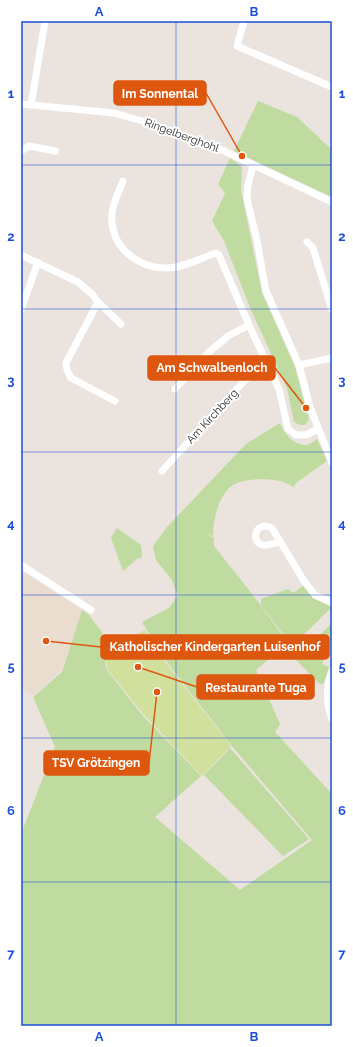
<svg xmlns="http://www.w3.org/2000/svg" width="353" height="1047" font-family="Raleway,sans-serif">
<rect width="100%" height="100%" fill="#ebe3de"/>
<path fill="#eaddcf" d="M 21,571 L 82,610 L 61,671 L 33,695 L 21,690 Z"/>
<g fill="#bfdba0">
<path d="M 258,101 L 297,117 L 330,148 L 332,147 L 332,197 L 234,151 Z"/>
<path d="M 230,158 L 242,167 L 241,190 L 262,293 L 295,367 L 309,420 L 305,425 L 300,425 L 294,422 L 287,388 L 251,310 L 224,241 L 212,221 L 225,193 L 218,184 Z"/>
<path d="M 280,423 C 284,433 293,445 306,445 C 309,445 314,441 317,439 L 327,461 L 296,483 L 294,487 C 289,485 285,482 280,481 C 267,478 238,478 229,488 C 217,501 213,520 213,537 L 209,533 L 210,536 L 214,538 L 214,546 L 256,599 L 288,643 L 256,670 L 280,724 L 275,732 L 332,794 L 332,1026 L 21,1026 L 21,834 L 55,747 L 33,697 L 62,672 L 82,610 L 88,614 L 102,632 L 106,669 L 143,716 L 201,776 L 155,817 L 240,890 L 312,840 L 231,745 L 167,662 L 142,622 L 169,608 L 178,595 L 171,579 L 156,560 L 153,546 L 167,527 L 246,444 Z"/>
<path d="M 117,528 L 141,545 L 142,557 L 139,559 L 138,558 L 123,571 L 111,538 Z"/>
<path d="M 304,585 L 332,606 L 332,607 L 292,646 L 261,605 L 261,599 L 288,589 L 293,593 Z"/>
<path d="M 332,623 L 332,639 L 322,664 L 329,667 L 324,683 L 320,684 L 295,659 Z"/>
<path d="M 230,748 L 309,839 L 283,856 L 204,775 Z"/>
</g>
<path fill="#d1e19d" d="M 145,630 L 166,663 L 231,746 L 202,776 L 144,715 L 107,669 L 105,651 Z"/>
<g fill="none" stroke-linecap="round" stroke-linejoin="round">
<g stroke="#fff" stroke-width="7">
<path d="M 244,21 L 237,46 L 332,87"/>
<path d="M 21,104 L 114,113 L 146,122 L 220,149 L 332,202"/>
<path d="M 31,105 L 45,21"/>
<path d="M 21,151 L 29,146 L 55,151"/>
<path d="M 253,165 L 248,185 L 247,199 L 257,240 L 266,291 L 299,365 L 310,407 L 332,463"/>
<path d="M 123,181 C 118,194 110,208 112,222 C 114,250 141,269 168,268 C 184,267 200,259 215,253 L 219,255 L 249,325 L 279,389 L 288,429 L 296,435 L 306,435 L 318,429"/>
<path d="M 307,242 L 313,248 L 332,310"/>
<path d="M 21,255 L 78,282 L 92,294 L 98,302 L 121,324"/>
<path d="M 98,302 L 66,363 L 67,370 L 71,378 L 115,401"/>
<path d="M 21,310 L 38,262"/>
<path d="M 299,365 L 332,358"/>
<path d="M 175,389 L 209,352 L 228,336 L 249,325"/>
<path d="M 162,471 L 245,380 L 267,366"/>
<path d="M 279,542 C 274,543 268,546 263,545 C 249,542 256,519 272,528 L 304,581 L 315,595 L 332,603"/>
<path d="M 21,565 L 91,610"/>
<path d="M 332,671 C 326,686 326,703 332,719"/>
</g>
</g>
<path fill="none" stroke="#1d4ed8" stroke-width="1" stroke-opacity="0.55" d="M 176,21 L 176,1026M 21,165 L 332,165M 21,309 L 332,309M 21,452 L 332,452M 21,595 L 332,595M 21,738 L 332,738M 21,882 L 332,882"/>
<g text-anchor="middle" stroke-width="4" stroke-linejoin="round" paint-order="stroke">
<g font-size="11" fill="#2a2a2a" stroke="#fff">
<text transform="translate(182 135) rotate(20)" y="4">Ringelberghohl</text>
<text transform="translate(212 416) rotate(-47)" y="4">Am Kirchberg</text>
</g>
</g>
<path fill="none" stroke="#de570e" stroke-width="1.5" d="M242 156L206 93M306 408L275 368M46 641L101 647M138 667L197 687M157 692L149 763"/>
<g fill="#de570e" stroke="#fff" stroke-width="1.5">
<circle cx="242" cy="156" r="4"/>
<circle cx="306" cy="408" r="4"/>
<circle cx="46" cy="641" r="4"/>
<circle cx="138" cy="667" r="4"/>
<circle cx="157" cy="692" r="4"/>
</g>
<g fill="#de570e" stroke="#de570e" stroke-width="1.5">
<rect x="114" y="81" width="92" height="24" rx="4"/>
<rect x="148" y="356" width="127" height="24" rx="4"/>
<rect x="101" y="635" width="228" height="24" rx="4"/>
<rect x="197" y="675" width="117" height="24" rx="4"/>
<rect x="44" y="751" width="105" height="24" rx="4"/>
</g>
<g font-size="12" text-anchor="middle" font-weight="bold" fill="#fff">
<text x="160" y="98">Im Sonnental</text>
<text x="212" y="372">Am Schwalbenloch</text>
<text x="215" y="651">Katholischer Kindergarten Luisenhof</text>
<text x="256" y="692">Restaurante Tuga</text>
<text x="96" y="767">TSV Grötzingen</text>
</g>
<rect width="353" height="1047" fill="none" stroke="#ffffff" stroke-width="44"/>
<rect x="22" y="22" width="309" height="1003" fill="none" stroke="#1d4ed8" stroke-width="1.5"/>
<g font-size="13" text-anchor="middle" font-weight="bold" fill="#1d4ed8">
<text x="99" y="16">A</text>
<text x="254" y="16">B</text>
<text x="11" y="98">1</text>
<text x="342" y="98">1</text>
<text x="11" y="241">2</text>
<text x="342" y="241">2</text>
<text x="11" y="385">3</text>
<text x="342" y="385">3</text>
<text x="11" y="528">4</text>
<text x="342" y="528">4</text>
<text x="11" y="671">5</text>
<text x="342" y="671">5</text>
<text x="11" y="815">6</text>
<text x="342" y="815">6</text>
<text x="11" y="958">7</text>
<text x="342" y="958">7</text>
<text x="99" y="1041">A</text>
<text x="254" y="1041">B</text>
</g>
</svg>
